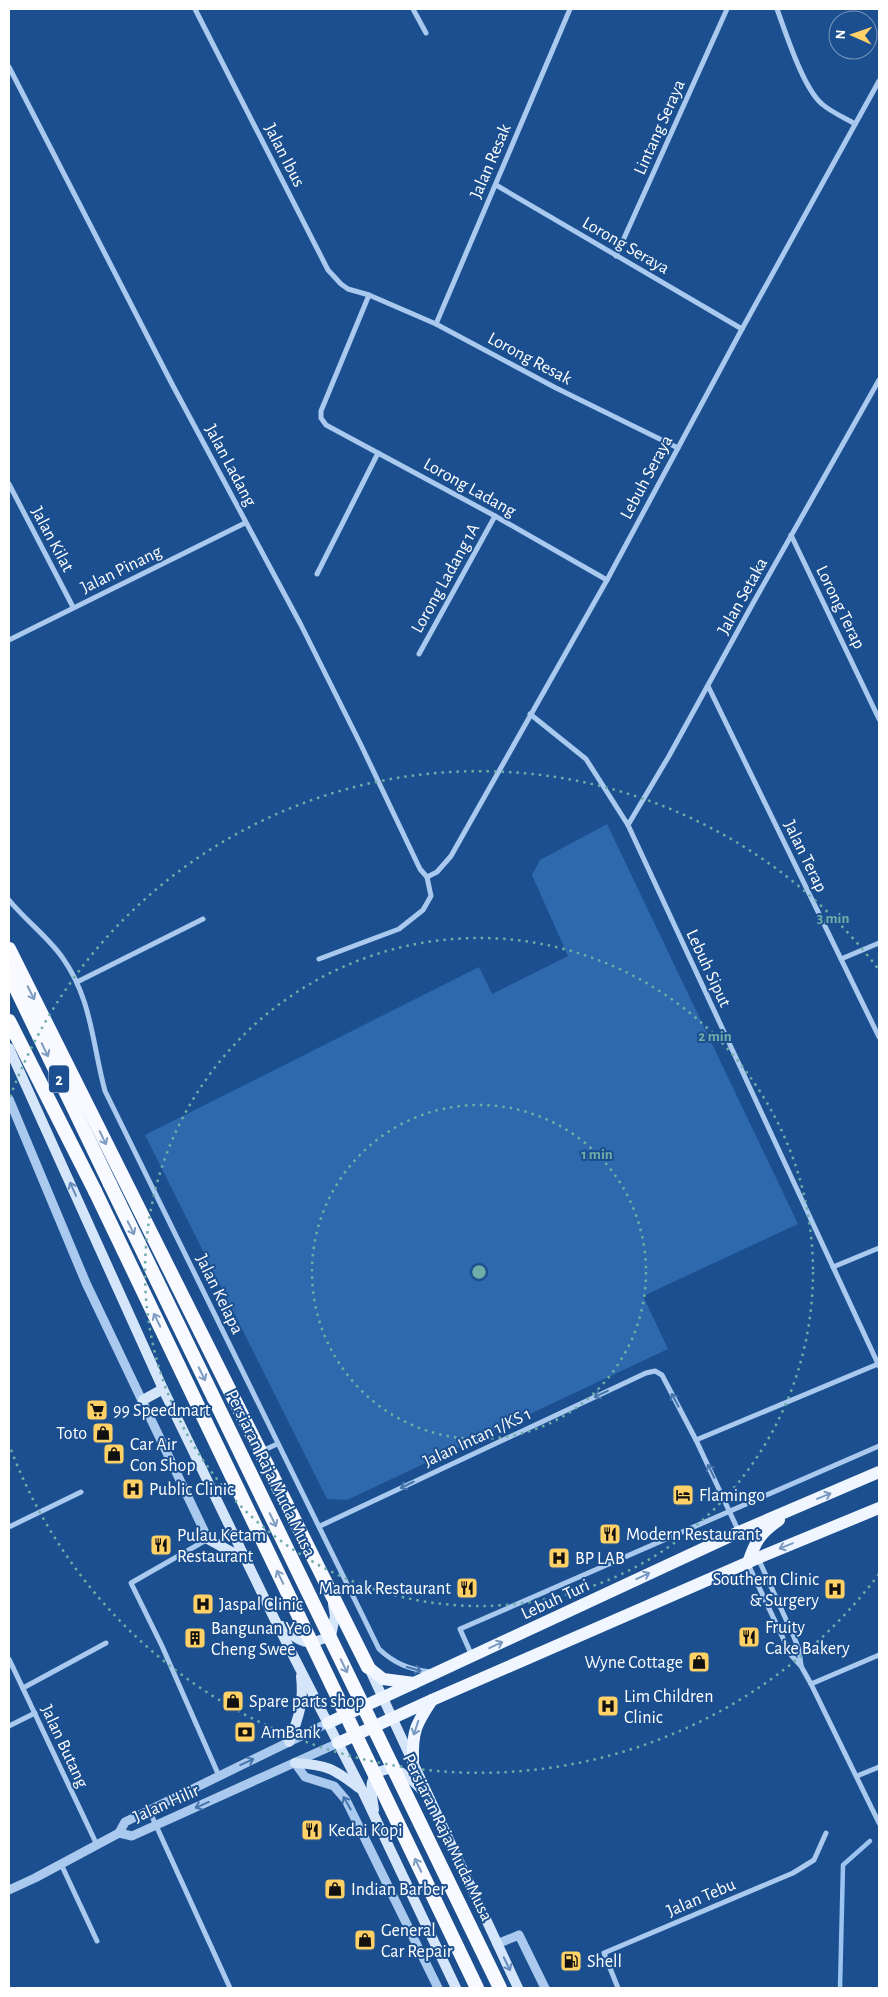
<svg xmlns="http://www.w3.org/2000/svg" width="888" height="1997" font-family="'Alegreya Sans',sans-serif">
<rect width="100%" height="100%" fill="#1b4f8f"/>
<path fill="#2e69ad" d="M 607,824 L 798,1224 L 643,1296 L 668,1349 L 347,1500 L 327,1499 L 145,1135 L 479,967 L 492,994 L 568,956 L 532,875 L 540,860 Z"/>
<g fill="none" stroke-linecap="round" stroke-linejoin="round">
<path stroke="#9cc4f0" stroke-width="4.5" d="M 840,1988 L 843,1865 L 870,1841"/>
<g stroke="#a9c9ee" stroke-width="5">
<path d="M 195,9 L 328,270 L 341,284 L 348,289 L 369,295 L 436,324 L 556,388 L 678,448"/>
<path d="M 413,9 L 426,33"/>
<path d="M 777,9 C 786,33 803,88 822,104 C 831,112 845,118 855,124"/>
<path d="M 9,67 L 172,384 L 301,625 L 361,745 L 420,869 L 427,877"/>
<path d="M 496,185 L 742,329"/>
<path d="M 616,256 L 727,9"/>
<path d="M 369,295 L 321,411 L 321,418 L 326,425 L 495,516 L 607,580"/>
<path d="M 436,324 L 570,9"/>
<path d="M 9,484 L 73,607"/>
<path d="M 791,535 L 879,719"/>
<path d="M 317,574 L 378,453"/>
<path d="M 9,640 L 245,523"/>
<path d="M 419,654 L 495,516"/>
<path d="M 708,686 L 879,1037"/>
<path d="M 530,714 L 586,759 L 628,825 L 879,1366"/>
<path d="M 628,825 L 669,756 L 752,605 L 879,380"/>
<path d="M 427,877 L 437,872 L 451,856 L 607,580 L 742,329 L 879,81"/>
<path d="M 9,900 C 25,920 47,936 62,957 C 92,999 92,1043 105,1091 L 379,1649 C 395,1664 409,1669 430,1672"/>
<path d="M 319,959 L 399,929 L 423,910 L 431,896 L 427,877"/>
<path d="M 841,959 L 879,943"/>
<path d="M 77,982 L 203,919"/>
<path d="M 833,1267 L 879,1248"/>
<path d="M 696,1440 L 878,1364"/>
<path d="M 260,1452 L 277,1444"/>
<path d="M 320,1526 L 646,1373 L 655,1371 L 662,1375 L 696,1440 L 739,1532"/>
<path d="M 9,1527 L 81,1492"/>
<path d="M 208,1539 L 131,1583 L 162,1646 L 219,1776"/>
<path d="M 758,1558 L 794,1637 L 799,1650 L 801,1665"/>
<path d="M 748,1564 L 791,1655 L 801,1666 L 811,1684 L 879,1823"/>
<path d="M 472,1656 L 460,1629 L 879,1446"/>
<path d="M 9,1659 L 97,1845"/>
<path d="M 811,1684 L 879,1655"/>
<path d="M 23,1688 L 106,1643"/>
<path d="M 9,1726 L 35,1713"/>
<path d="M 857,1776 L 879,1767"/>
<path d="M 149,1810 L 230,1988"/>
<path d="M 61,1864 L 97,1941"/>
<path d="M 618,1988 L 604,1953 L 793,1873 L 814,1860 L 826,1833"/>
</g>
<g stroke="#a9c9ee" stroke-width="9">
<path d="M 9,1099 L 86,1283 L 208,1539"/>
<path d="M 295,1763 L 305,1777 L 334,1786 L 346,1800 L 438,1988"/>
<path d="M 119,1833 L 125,1822 L 328,1723"/>
<path d="M 9,1890 L 35,1878 L 119,1833 L 132,1836 L 338,1743"/>
<path d="M 497,1944 L 519,1935 L 545,1988"/>
</g>
<g stroke="#d6e6fa" stroke-width="10">
<path d="M 9,1048 L 163,1389 L 275,1620 L 362,1790 L 456,1988"/>
<path d="M 143,1400 L 163,1389"/>
<path d="M 208,1539 L 246,1560"/>
<path d="M 282,1626 C 300,1644 307,1646 331,1636 L 335,1616 L 333,1604"/>
<path d="M 369,1668 L 518,1988"/>
<path d="M 289,1742 C 299,1717 304,1702 301,1676"/>
<path d="M 295,1763 C 327,1765 333,1768 359,1788"/>
<path d="M 374,1810 C 373,1801 370,1790 372,1782 C 377,1767 394,1766 405,1775 C 412,1779 417,1786 423,1791"/>
</g>
<g stroke="#f0f6ff" stroke-width="12">
<path d="M 748,1563 C 755,1542 760,1533 779,1520"/>
<path d="M 368,1667 L 383,1679 L 414,1683"/>
<path d="M 328,1723 L 739,1532 L 879,1472"/>
<path d="M 338,1743 L 432,1700 L 758,1558 L 879,1508"/>
<path d="M 413,1761 C 412,1731 416,1724 432,1700"/>
</g>
<g stroke="#f8faff" stroke-width="14">
<path d="M 9,949 L 368,1667"/>
<path d="M 9,974 L 110,1184"/>
<path d="M 9,1021 L 95,1191"/>
</g>
<g stroke="#f8faff" stroke-width="14">
<path d="M 110,1184 L 500,1988"/>
<path d="M 95,1191 L 477,1988"/>
</g>
</g>
<defs><path id="oneway-shaft" d="M-6 0H5M1.5-3L5.5 0L1.5 3" fill="none" stroke-width="1.6" stroke-linecap="round" stroke-linejoin="round" transform="scale(1.25)"/></defs>
<g stroke="#7e9cc1">
<use href="#oneway-shaft" transform="translate(31 993) rotate(63)"/>
<use href="#oneway-shaft" transform="translate(45 1050) rotate(64)"/>
<use href="#oneway-shaft" transform="translate(103 1138) rotate(64)"/>
<use href="#oneway-shaft" transform="translate(131 1228) rotate(64)"/>
<use href="#oneway-shaft" transform="translate(157 1320) rotate(-116)"/>
<use href="#oneway-shaft" transform="translate(202 1374) rotate(64)"/>
<use href="#oneway-shaft" transform="translate(273 1520) rotate(64)"/>
<use href="#oneway-shaft" transform="translate(280 1577) rotate(-116)"/>
<use href="#oneway-shaft" transform="translate(344 1666) rotate(64)"/>
<use href="#oneway-shaft" transform="translate(418 1865) rotate(-116)"/>
</g>
<g stroke="#668bba">
<use href="#oneway-shaft" transform="translate(73 1189) rotate(-114)"/>
<use href="#oneway-shaft" transform="translate(507 1964) rotate(64)"/>
</g>
<g stroke="#4674ac">
<use href="#oneway-shaft" transform="translate(601 1394) rotate(155)"/>
<use href="#oneway-shaft" transform="translate(675 1400) rotate(-118)"/>
<use href="#oneway-shaft" transform="translate(711 1471) rotate(-116)"/>
<use href="#oneway-shaft" transform="translate(407 1485) rotate(154)"/>
<use href="#oneway-shaft" transform="translate(414 1669) rotate(16)"/>
<use href="#oneway-shaft" transform="translate(247 1762) rotate(-25)"/>
<use href="#oneway-shaft" transform="translate(347 1803) rotate(-120)"/>
<use href="#oneway-shaft" transform="translate(202 1805) rotate(156)"/>
</g>
<g stroke="#7b9ac1">
<use href="#oneway-shaft" transform="translate(824 1496) rotate(-22)"/>
<use href="#oneway-shaft" transform="translate(786 1546) rotate(158)"/>
<use href="#oneway-shaft" transform="translate(643 1576) rotate(-25)"/>
<use href="#oneway-shaft" transform="translate(496 1645) rotate(-25)"/>
<use href="#oneway-shaft" transform="translate(416 1728) rotate(108)"/>
</g>
<g fill="none" stroke="#6fada8" stroke-width="2.5" stroke-dasharray="2.5 5">
<circle cx="479" cy="1272" r="167"/>
<circle cx="479" cy="1272" r="334"/>
<path d="M879 1574A501 501 0 0 1 10 1447M10 1097A501 501 0 0 1 879 970"/>
</g>
<defs>
<g id="supermarket-square" transform="scale(1.125)"><rect x="-9" y="-9" width="18" height="18" rx="4" fill="#ffd166" stroke="#1b4f8f"/><path d="M-6-5.5h2.5l.6 2H6L4.5 2H-2.5L-4.4-4H-6ZM-1.5 3.2a1.3 1.3 0 1 0 .1 0ZM3 3.2a1.3 1.3 0 1 0 .1 0Z" fill="#111"/></g>
<g id="shop-square" transform="scale(1.125)"><rect x="-9" y="-9" width="18" height="18" rx="4" fill="#ffd166" stroke="#1b4f8f"/><path d="M-5-2.5h2.3a2.7 3.5 0 0 1 5.4 0H5L5.5 6h-11ZM-1.5-2.5h3a1.5 2.3 0 0 0-3 0Z" fill="#111"/></g>
<g id="hospital-square" transform="scale(1.125)"><rect x="-9" y="-9" width="18" height="18" rx="4" fill="#ffd166" stroke="#1b4f8f"/><path d="M-5-5h3v3.5h4V-5h3V5h-3V1.5h-4V5h-3Z" fill="#111"/></g>
<g id="hotel-square" transform="scale(1.125)"><rect x="-9" y="-9" width="18" height="18" rx="4" fill="#ffd166" stroke="#1b4f8f"/><path d="M-6-4.5h1.5V1H6V5H4.5V3h-9V5H-6ZM-4 0a1.8 1.8 0 1 1 3.6 0ZM.5 0V-2.5h3Q6-2.5 6 0Z" fill="#111"/></g>
<g id="restaurant-square" transform="scale(1.125)"><rect x="-9" y="-9" width="18" height="18" rx="4" fill="#ffd166" stroke="#1b4f8f"/><path d="M-5-6h1v4h1v-4h1v4h1v-4h1v5L-1.5 .5V6h-2V.5L-5-1ZM5-6V6H3V1.5H1.5Q1.5-4 5-6Z" fill="#111"/></g>
<g id="building-square" transform="scale(1.125)"><rect x="-9" y="-9" width="18" height="18" rx="4" fill="#ffd166" stroke="#1b4f8f"/><path d="M-4-6H4V6H1V3H-1V6H-4ZM-2.5-4.3h1.7v1.8h-1.7ZM.8-4.3h1.7v1.8H.8ZM-2.5-1h1.7V.8h-1.7ZM.8-1h1.7V.8H.8Z" fill="#111"/></g>
<g id="bank-square" transform="scale(1.125)"><rect x="-9" y="-9" width="18" height="18" rx="4" fill="#ffd166" stroke="#1b4f8f"/><path d="M-6-4H6V4H-6ZM0-2.3a2.3 2.3 0 1 0 0 4.6a2.3 2.3 0 1 0 0-4.6Z" fill="#111"/></g>
<g id="fuel-square" transform="scale(1.125)"><rect x="-9" y="-9" width="18" height="18" rx="4" fill="#ffd166" stroke="#1b4f8f"/><path d="M-5.5-6h7V0h2V4h1.3V-2.5L3-4.5l.8-.8L6-3V5H2.5V1h-1V6h-7ZM-4.2-4.7v3.2H.2V-4.7Z" fill="#111"/></g>
</defs>
<g fill-rule="evenodd">
<use href="#supermarket-square" x="97" y="1410"/>
<use href="#shop-square" x="103" y="1433"/>
<use href="#shop-square" x="114" y="1454"/>
<use href="#hospital-square" x="133" y="1489"/>
<use href="#hotel-square" x="683" y="1495"/>
<use href="#restaurant-square" x="610" y="1534"/>
<use href="#restaurant-square" x="161" y="1545"/>
<use href="#hospital-square" x="559" y="1558"/>
<use href="#restaurant-square" x="467" y="1588"/>
<use href="#hospital-square" x="835" y="1589"/>
<use href="#hospital-square" x="203" y="1604"/>
<use href="#restaurant-square" x="749" y="1637"/>
<use href="#building-square" x="195" y="1638"/>
<use href="#shop-square" x="699" y="1662"/>
<use href="#shop-square" x="233" y="1701"/>
<use href="#hospital-square" x="608" y="1706"/>
<use href="#bank-square" x="245" y="1732"/>
<use href="#restaurant-square" x="312" y="1830"/>
<use href="#shop-square" x="335" y="1889"/>
<use href="#shop-square" x="365" y="1940"/>
<use href="#fuel-square" x="571" y="1961"/>
</g>
<g text-anchor="middle" stroke-width="4" stroke-linejoin="round" paint-order="stroke">
<rect fill="#1b4f8f" stroke="#bbcadd" stroke-width="1" x="49" y="1065.5" width="20" height="27" rx="4"/>
<g font-size="16" font-weight="bold" fill="#fff">
<text x="59" y="1085">2</text>
</g>
<g font-size="18" fill="#fff" stroke="#1b4f8f">
<text transform="translate(659 127) rotate(-66)" y="6">Lintang Seraya</text>
<text transform="translate(285 155) rotate(63)" y="6">Jalan Ibus</text>
<text transform="translate(490 161) rotate(-67)" y="6">Jalan Resak</text>
<text transform="translate(626 245) rotate(30)" y="6">Lorong Seraya</text>
<text transform="translate(530 358) rotate(28)" y="6">Lorong Resak</text>
<text transform="translate(231 465) rotate(62)" y="6">Jalan Ladang</text>
<text transform="translate(646 477) rotate(-62)" y="6">Lebuh Seraya</text>
<text transform="translate(470 487) rotate(29)" y="6">Lorong Ladang</text>
<text transform="translate(53 539) rotate(62)" y="6">Jalan Kilat</text>
<text transform="translate(121 569) rotate(-26)" y="6">Jalan Pinang</text>
<text transform="translate(445 578) rotate(-61)" y="6">Lorong Ladang 1A</text>
<text transform="translate(742 596) rotate(-61)" y="6">Jalan Setaka</text>
<text transform="translate(841 607) rotate(64)" y="6">Lorong Terap</text>
<text transform="translate(806 856) rotate(64)" y="6">Jalan Terap</text>
<text transform="translate(709 968) rotate(65)" y="6">Lebuh Siput</text>
<text transform="translate(220 1294) rotate(64)" y="6">Jalan Kelapa</text>
<text transform="translate(477 1437) rotate(-25)" y="6">Jalan Intan 1/KS 1</text>
<text transform="translate(271 1473) rotate(64)" y="6">Persiaran Raja Muda Musa</text>
<text transform="translate(555 1599) rotate(-25)" y="6">Lebuh Turi</text>
<text transform="translate(65 1746) rotate(65)" y="6">Jalan Butang</text>
<text transform="translate(166 1803) rotate(-24)" y="6">Jalan Hilir</text>
<text transform="translate(448 1837) rotate(64)" y="6">Persiaran Raja Muda Musa</text>
<text transform="translate(701 1897) rotate(-23)" y="6">Jalan Tebu</text>
</g>
<g font-size="18" fill="#fff" stroke="#1b4f8f" text-anchor="start">
<text x="113" y="1416">99 Speedmart</text>
<text x="87" y="1439" text-anchor="end">Toto</text>
<text x="130" y="1450">Car Air<tspan x="130" dy="21">Con Shop</tspan></text>
<text x="149" y="1495">Public Clinic</text>
<text x="699" y="1501">Flamingo</text>
<text x="626" y="1540">Modern Restaurant</text>
<text x="177" y="1541">Pulau Ketam<tspan x="177" dy="21">Restaurant</tspan></text>
<text x="575" y="1564">BP LAB</text>
<text x="819" y="1585" text-anchor="end">Southern Clinic<tspan x="819" dy="21">&amp; Surgery</tspan></text>
<text x="451" y="1594" text-anchor="end">Mamak Restaurant</text>
<text x="219" y="1610">Jaspal Clinic</text>
<text x="765" y="1633">Fruity<tspan x="765" dy="21">Cake Bakery</tspan></text>
<text x="211" y="1634">Bangunan Yeo<tspan x="211" dy="21">Cheng Swee</tspan></text>
<text x="683" y="1668" text-anchor="end">Wyne Cottage</text>
<text x="624" y="1702">Lim Children<tspan x="624" dy="21">Clinic</tspan></text>
<text x="249" y="1707">Spare parts shop</text>
<text x="261" y="1738">AmBank</text>
<text x="328" y="1836">Kedai Kopi</text>
<text x="351" y="1895">Indian Barber</text>
<text x="381" y="1936">General<tspan x="381" dy="21">Car Repair</tspan></text>
<text x="587" y="1967">Shell</text>
</g>
</g>
<circle cx="479" cy="1272" r="8" fill="#6fada8" stroke="#1b4f8f" stroke-width="2.5"/>
<g font-size="15" text-anchor="middle" font-weight="bold" fill="#6fada8" stroke="#1b4f8f" stroke-width="4" stroke-linejoin="round" paint-order="stroke">
<text x="833" y="923">3 min</text>
<text x="715" y="1041">2 min</text>
<text x="597" y="1159">1 min</text>
</g>
<rect width="888" height="1997" fill="none" stroke="#ffffff" stroke-width="20"/>
<g transform="translate(853 35) rotate(272)"><circle r="24" fill="#1b4f8f" stroke="#7695bc"/>
<path d="M0-4L9 19L0 12L-9 19Z" fill="#ffd166"/>
<text y="-8" font-size="14" font-weight="bold" text-anchor="middle" fill="#ffffff">N</text>
</g>
</svg>
